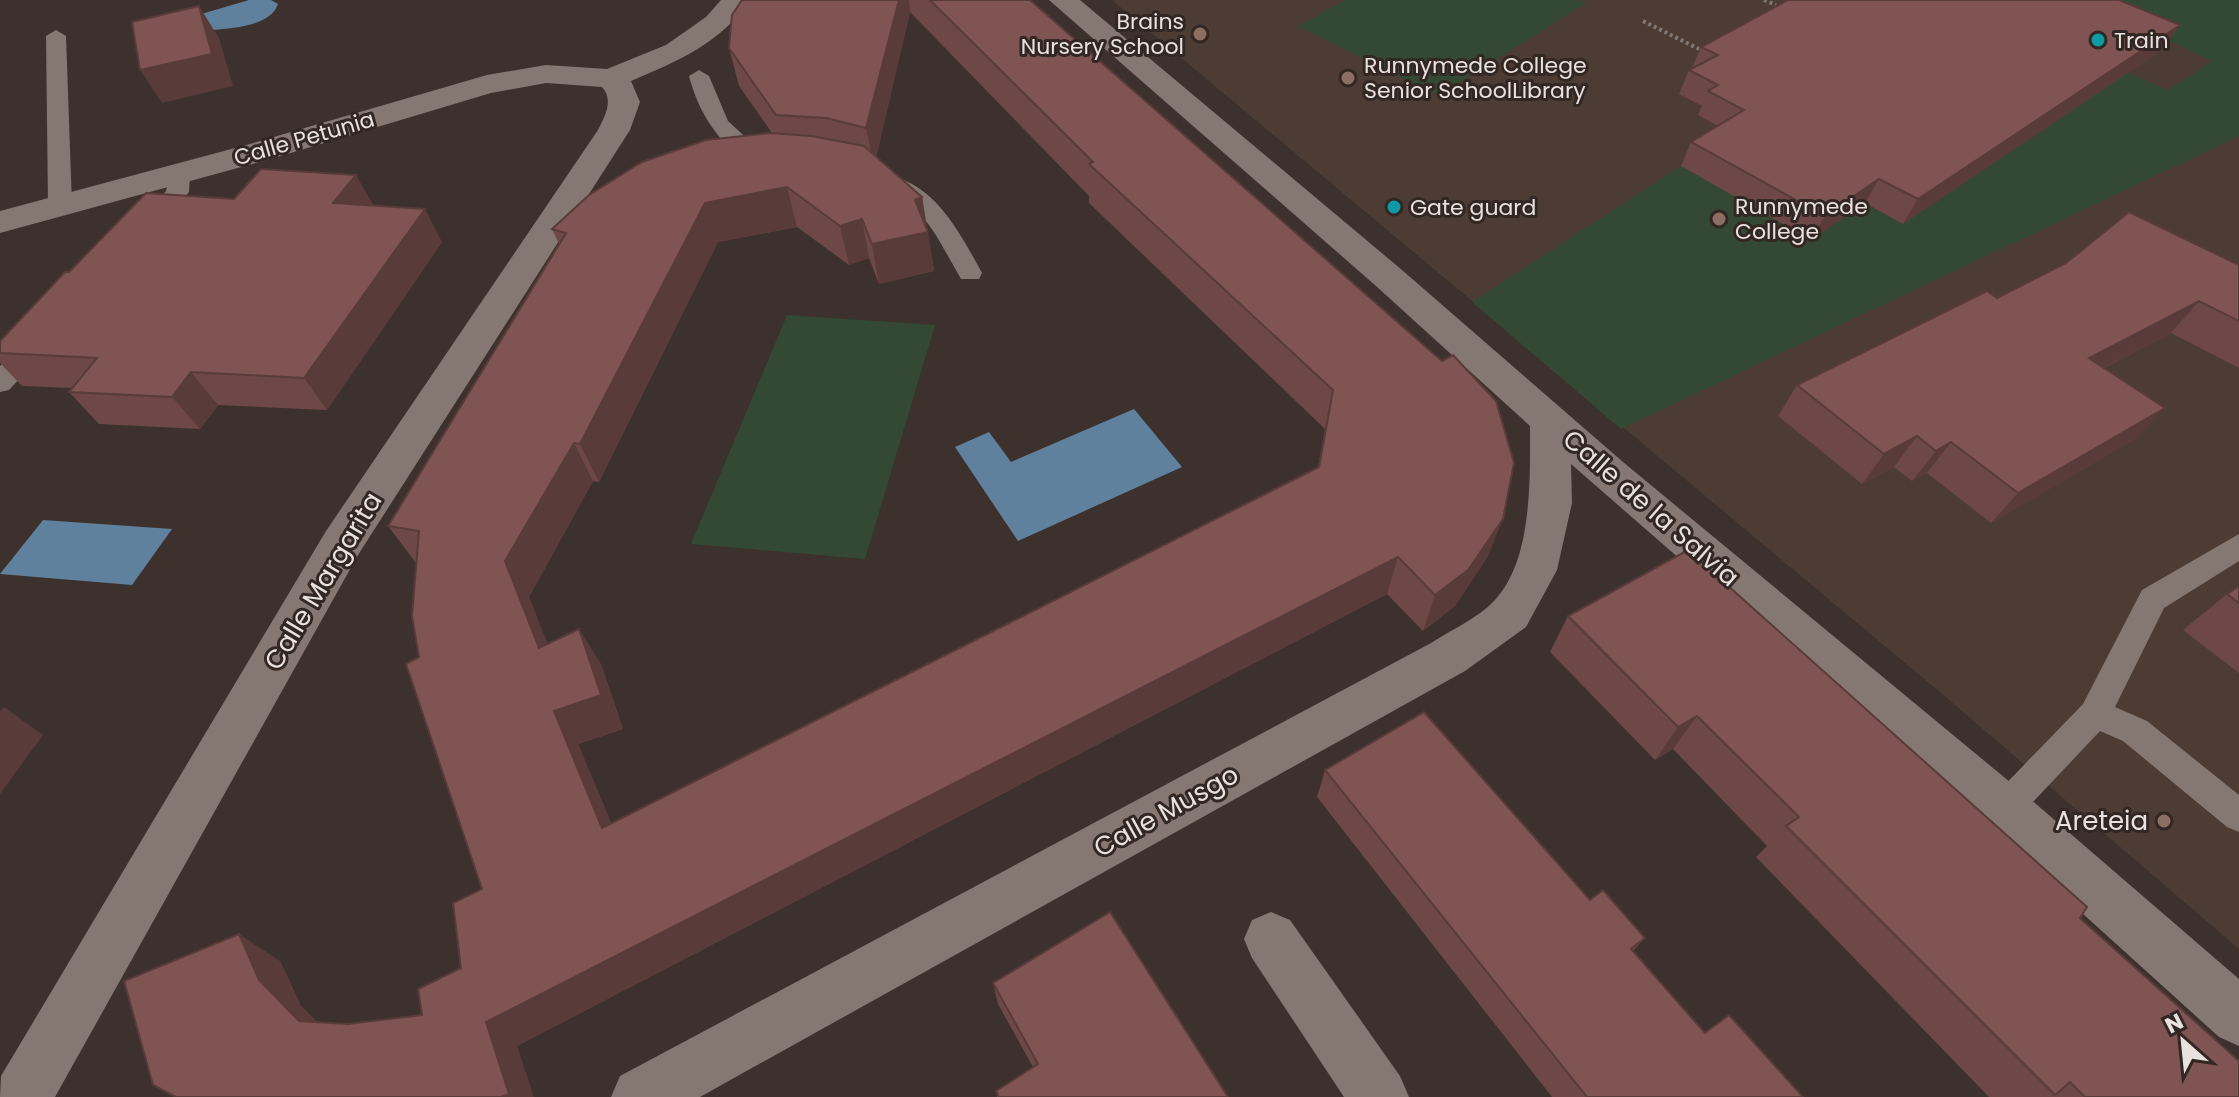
<svg xmlns="http://www.w3.org/2000/svg" width="2239" height="1097" font-family="Poppins,sans-serif">
<rect width="100%" height="100%" fill="#3c312c"/>
<path fill="#4c3c34" d="M 1112,0 L 2239,0 L 2239,949 L 1941,693 Z"/>
<g fill="#334934">
<path d="M 1345,0 L 1580,0 L 1586,3 L 1438,96 L 1298,26 Z"/>
<path d="M 1962,0 L 2168,90 L 2212,61 L 2081,0 L 2239,0 L 2239,136 L 1621,429 L 1472,302 L 1681,166 L 1811,240 L 1865,204 L 1903,223 Z"/>
<path d="M 787,315 L 935,325 L 865,559 L 691,544 Z"/>
</g>
<g fill="#60819e">
<path d="M 249,0 L 271,0 L 278,4 C 271,26 233,28 214,30 L 198,15 Z"/>
<path d="M 1134,409 L 1182,467 L 1018,541 L 955,447 L 989,432 L 1011,462 Z"/>
<path d="M 43,520 L 172,529 L 132,585 L 0,574 Z"/>
</g>
<g fill="none" stroke-linecap="round" stroke-linejoin="round">
<g stroke="#817773" stroke-width="4" stroke-dasharray="3 3" stroke-linecap="butt">
<path d="M 1764,0 L 1776,5"/>
<path d="M 1643,21 L 1699,49"/>
</g>
<g fill="#857872" fill-rule="evenodd">
<path d="M 56,30 L 66,36 L 72,206 L 68,211 L 52,211 L 48,206 L 46,36 Z"/>
<path d="M 699,70 L 709,76 L 728,121 L 765,155 L 768,160 L 765,165 L 749,165 C 718,141 699,114 689,76 Z"/>
<path d="M 179,166 L 187,168 L 190,173 L 189,192 L 157,229 L 141,229 L 137,224 L 166,191 L 171,168 Z"/>
<path d="M 892,176 C 938,188 961,235 982,273 L 979,279 L 961,279 C 948,257 937,233 920,214 C 909,201 890,195 881,183 L 884,178 Z"/>
<path d="M 37,335 L 46,338 L 50,344 L 46,350 L 9,390 L 0,392 L 0,366 L 28,338 Z"/>
<path d="M 2239,534 L 2239,561 L 2164,608 L 2115,707 L 2147,721 L 2239,795 L 2239,832 L 2227,827 L 2123,741 L 2100,731 L 2016,820 L 2004,825 L 1992,820 L 1987,809 L 1992,798 L 2083,704 L 2142,590 Z"/>
</g>
<g fill="#857872" fill-rule="evenodd">
<path d="M 721,0 L 750,0 C 721,43 678,61 631,81 L 640,102 L 630,130 L 358,555 L 55,1097 L 0,1097 L 1,1076 L 326,531 L 598,130 C 605,116 614,100 602,87 L 546,83 L 491,93 L 274,158 L 0,233 L 0,211 L 250,144 L 487,75 L 546,65 L 607,69 L 666,45 L 706,17 Z"/>
<path d="M 1049,0 L 1080,0 L 1402,270 L 1623,462 L 2022,792 L 2239,979 L 2239,1046 L 2219,1037 L 1986,826 L 1571,464 L 1572,503 L 1557,570 L 1526,627 L 1465,671 L 700,1097 L 611,1097 L 620,1076 L 1431,643 C 1451,630 1478,618 1494,601 C 1533,560 1530,478 1530,426 L 1376,286 Z"/>
<path d="M 1271,912 L 1290,920 L 1400,1076 L 1409,1097 L 1344,1097 L 1252,958 L 1244,939 L 1252,920 Z"/>
</g>
</g>
<g fill="#6d4847" fill-rule="evenodd">
<path d="M 742,0 L 1030,0 L 1488,556 L 1455,606 L 1423,631 L 1387,594 L 517,1046 L 176,1097 L 280,961 L 301,1006 L 317,1022 L 348,1024 L 422,1015 L 461,968 L 482,889 L 419,657 L 416,563 L 388,526 L 559,244 L 552,229 L 772,133 L 739,86 L 729,48 ZM 910,12 L 1089,196 L 1089,203 L 1325,429 L 1318,467 L 611,823 L 578,744 L 623,729 L 601,664 L 547,644 L 529,597 L 593,481 L 599,482 L 718,242 L 797,227 L 849,265 L 869,258 L 879,284 L 934,271 L 922,197 L 876,157 Z"/>
<path d="M 2180,25 L 2163,49 L 1903,224 L 1865,203 L 1811,240 L 1681,166 L 1691,142 L 1718,126 L 1698,115 L 1702,106 L 1679,94 L 1689,70 L 1692,68 L 1701,47 Z"/>
<path d="M 234,199 L 373,205 L 442,242 L 327,410 L 218,405 L 200,429 L 99,424 L 69,392 L 72,388 L 22,386 L 0,363 L 0,341 L 69,272 Z"/>
<path d="M 2239,265 L 2239,368 L 2171,333 L 2104,368 L 2135,439 L 1991,523 L 1927,473 L 1912,481 L 1894,467 L 1862,484 L 1778,416 L 1797,385 L 1997,298 Z"/>
<path d="M 2239,586 L 2239,673 L 2183,630 L 2227,594 Z"/>
<path d="M 1568,616 L 2080,918 L 2239,1097 L 1989,1097 L 1756,857 L 1767,846 L 1673,749 L 1655,760 L 1550,652 Z"/>
<path d="M 1325,770 L 1590,900 L 1645,938 L 1633,951 L 1705,1033 L 1803,1097 L 1552,1097 L 1317,797 Z"/>
<path d="M 993,983 L 1228,1097 L 997,1097 L 996,1091 L 1033,1067 L 998,1004 Z"/>
</g>
<g fill="#593b3a">
<path d="M 899,0 L 909,0 L 910,12 L 874,167 L 866,128 Z"/>
<path d="M 199,6 L 219,38 L 233,86 L 162,103 L 140,70 Z"/>
<path d="M 2180,25 L 2163,49 L 1903,224 L 1918,199 Z"/>
<path d="M 356,175 L 375,208 L 333,203 Z"/>
<path d="M 1879,179 L 1865,203 L 1811,240 L 1825,216 Z"/>
<path d="M 787,187 L 797,227 L 718,242 L 599,482 L 580,444 L 705,203 Z"/>
<path d="M 922,197 L 934,271 L 879,284 L 872,244 L 915,200 Z"/>
<path d="M 425,209 L 442,242 L 327,410 L 304,378 Z"/>
<path d="M 862,219 L 869,258 L 849,265 L 840,226 Z"/>
<path d="M 2199,301 L 2171,333 L 2062,389 L 2089,358 Z"/>
<path d="M 191,372 L 218,405 L 200,429 L 172,397 Z"/>
<path d="M 2165,408 L 2135,439 L 1991,523 L 2018,493 Z"/>
<path d="M 1917,436 L 1894,467 L 1862,484 L 1884,454 Z"/>
<path d="M 1951,442 L 1927,473 L 1912,481 L 1936,451 Z"/>
<path d="M 574,443 L 593,481 L 529,597 L 563,682 L 539,648 L 505,561 Z"/>
<path d="M 1503,519 L 1488,556 L 1455,606 L 1423,631 L 1435,595 Z"/>
<path d="M 1398,557 L 1387,594 L 517,1046 L 534,1097 L 501,1097 L 486,1022 Z"/>
<path d="M 579,629 L 601,664 L 623,729 L 578,744 L 626,858 L 602,828 L 554,711 Z"/>
<path d="M 4,707 L 43,735 L 0,794 L 0,711 Z"/>
<path d="M 1697,716 L 1673,749 L 1655,760 L 1678,727 Z"/>
<path d="M 239,934 L 280,961 L 301,1006 L 339,1045 L 299,1021 L 259,980 Z"/>
</g>
<g fill="#7f5453" stroke="#593b3a" stroke-width="2">
<path d="M 742,0 L 899,0 L 866,128 L 826,118 L 776,115 L 729,48 L 732,15 Z"/>
<path d="M 930,0 L 1030,0 L 1442,361 L 1453,355 L 1496,401 L 1514,463 L 1503,519 L 1468,570 L 1435,595 L 1398,557 L 486,1022 L 509,1094 L 501,1097 L 176,1097 L 153,1085 L 124,981 L 239,934 L 259,980 L 299,1021 L 348,1024 L 422,1015 L 418,989 L 461,968 L 453,903 L 482,889 L 406,664 L 419,657 L 412,616 L 419,531 L 388,526 L 566,233 L 552,229 L 589,195 L 642,162 L 706,140 L 770,133 L 812,136 L 864,146 L 922,197 L 915,200 L 928,232 L 872,244 L 862,219 L 840,226 L 787,187 L 705,203 L 580,444 L 574,443 L 505,561 L 539,648 L 579,629 L 601,695 L 554,711 L 602,828 L 1319,467 L 1333,390 L 1089,164 L 1093,162 Z"/>
<path d="M 1788,0 L 2119,0 L 2180,25 L 1918,199 L 1879,179 L 1825,216 L 1691,142 L 1744,110 L 1708,91 L 1718,85 L 1689,70 L 1718,55 L 1701,47 Z"/>
<path d="M 199,6 L 212,54 L 140,70 L 132,22 Z"/>
<path d="M 261,169 L 356,175 L 333,203 L 425,209 L 304,378 L 191,372 L 172,397 L 69,392 L 97,358 L 0,353 L 0,341 L 65,272 L 69,272 L 146,193 L 234,199 Z"/>
<path d="M 2129,212 L 2239,265 L 2239,321 L 2199,301 L 2089,358 L 2165,408 L 2018,493 L 1951,442 L 1936,451 L 1917,436 L 1884,454 L 1797,385 L 1987,291 L 1997,298 L 2066,263 Z"/>
<path d="M 1688,550 L 2087,907 L 2080,918 L 2239,1061 L 2239,1097 L 2085,1097 L 2070,1082 L 2055,1095 L 1786,826 L 1799,817 L 1697,716 L 1678,727 L 1568,616 Z"/>
<path d="M 2239,586 L 2239,603 L 2227,594 Z"/>
<path d="M 1424,712 L 1590,900 L 1603,890 L 1645,938 L 1631,949 L 1705,1033 L 1729,1015 L 1803,1097 L 1587,1097 L 1325,770 Z"/>
<path d="M 1110,912 L 1228,1097 L 999,1097 L 996,1091 L 1038,1064 L 993,983 Z"/>
</g>
<g fill="#8d6e63" stroke="#322723" stroke-width="3">
<circle cx="1200" cy="34" r="8"/>
<circle cx="1348" cy="78" r="8"/>
<circle cx="1719" cy="219" r="8"/>
<circle cx="2164" cy="821" r="8"/>
</g>
<g fill="#0f9aa8" stroke="#322723" stroke-width="3">
<circle cx="2098" cy="40" r="8"/>
<circle cx="1394" cy="207" r="8"/>
</g>
<g text-anchor="middle" stroke-width="6" stroke-linejoin="round" paint-order="stroke">
<g font-size="22" fill="#e8e1de" stroke="#322723" text-anchor="start">
<text x="1184" y="29" text-anchor="end">Brains<tspan x="1184" dy="25">Nursery School</tspan></text>
<text x="2114" y="48">Train</text>
<text x="1364" y="73">Runnymede College<tspan x="1364" dy="25">Senior SchoolLibrary</tspan></text>
<text x="1735" y="214">Runnymede<tspan x="1735" dy="25">College</tspan></text>
<text x="1410" y="215">Gate guard</text>
</g>
<g font-size="22" fill="#e8e1de" stroke="#322723">
<text transform="translate(304 138) rotate(-16)" y="8">Calle Petunia</text>
</g>
<g font-size="26" fill="#e8e1de" stroke="#322723">
<text transform="translate(1651 508) rotate(41)" y="9">Calle de la Salvia</text>
<text transform="translate(323 581) rotate(-59)" y="9">Calle Margarita</text>
<text transform="translate(1166 811) rotate(-29)" y="9">Calle Musgo</text>
</g>
<g font-size="26" fill="#e8e1de" stroke="#322723" text-anchor="end">
<text x="2148" y="830">Areteia</text>
</g>
</g>
<g transform="translate(2183 1041) rotate(333)" stroke="#322723" stroke-width="6" paint-order="stroke">
<path d="M0-6L14 30L0 20L-14 30Z" fill="#e8e1de"/>
<text y="-12" font-size="22" font-weight="bold" text-anchor="middle" fill="#e8e1de">N</text>
</g>
</svg>
